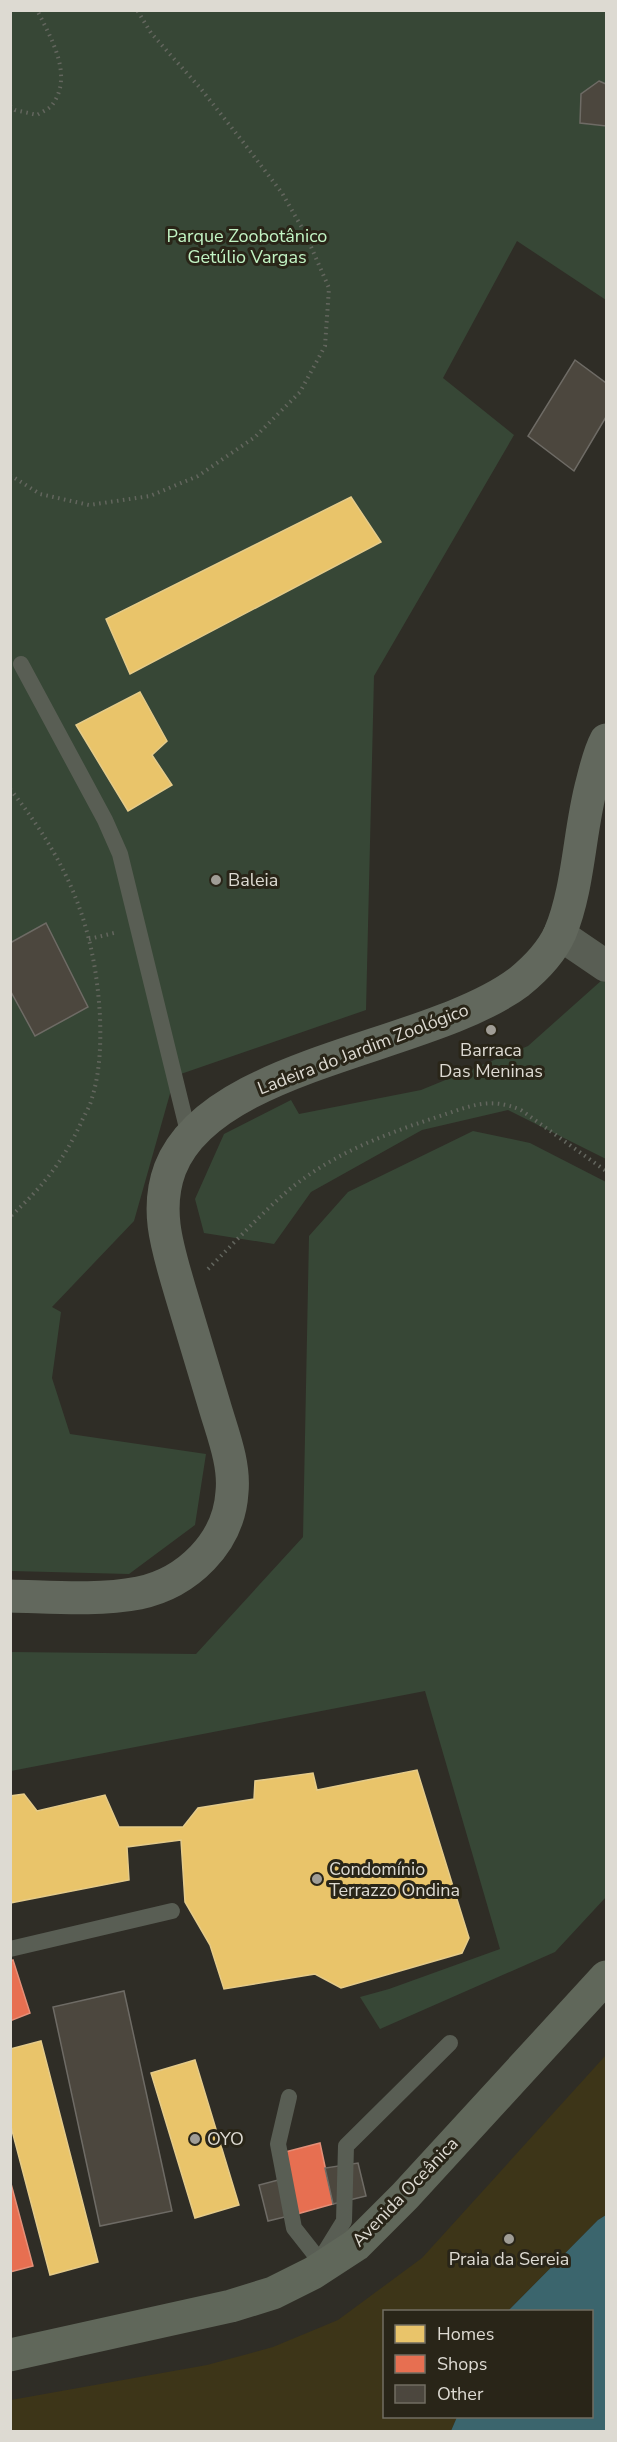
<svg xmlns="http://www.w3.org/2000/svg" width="617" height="2442" font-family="'Nunito Sans',sans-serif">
<rect width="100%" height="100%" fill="#2f2d26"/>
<g fill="#374736">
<path d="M 11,11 L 606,11 L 606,300 L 517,241 L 443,378 L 514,435 L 374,676 L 366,1010 L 175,1076 L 134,1221 L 52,1307 L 61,1312 L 52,1378 L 70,1434 L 206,1454 L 195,1525 L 129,1574 L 11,1571 Z"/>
<path d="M 602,980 L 606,983 L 606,1159 L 508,1110 L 422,1130 L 311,1192 L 274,1244 L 204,1233 L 195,1199 L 224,1134 L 291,1100 L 299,1114 L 421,1090 L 528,1046 Z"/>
<path d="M 473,1131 L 530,1143 L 606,1182 L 606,1897 L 555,1952 L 380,2029 L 360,1997 L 389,1989 L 500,1949 L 425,1691 L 11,1771 L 11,1652 L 196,1654 L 303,1537 L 309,1236 L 348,1192 Z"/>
</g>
<path fill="#3d3518" d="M 606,2055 L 606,2215 L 598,2220 L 508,2311 L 384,2312 L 384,2416 L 457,2417 L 451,2431 L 11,2432 L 11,2400 L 207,2365 L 273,2347 L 338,2320 L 422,2258 Z"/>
<path fill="#3b656d" d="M 606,2215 L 606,2431 L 451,2431 L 457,2417 L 592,2416 L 592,2312 L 508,2311 L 598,2220 Z"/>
<g fill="#e9c46a" stroke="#e5cb89" stroke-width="1.5">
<path d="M 351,497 L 381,542 L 130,674 L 106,619 Z"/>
<path d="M 140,692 L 167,741 L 152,755 L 172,785 L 128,811 L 76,725 Z"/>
<path d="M 417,1770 L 469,1938 L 462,1953 L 341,1988 L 315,1974 L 224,1989 L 210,1945 L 185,1902 L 181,1840 L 127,1847 L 129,1880 L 10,1903 L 10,1796 L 24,1794 L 37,1811 L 105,1795 L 119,1827 L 183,1827 L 198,1808 L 254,1799 L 255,1781 L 313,1773 L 317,1790 Z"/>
<path d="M 41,2041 L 98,2262 L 50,2275 L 10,2123 L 10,2049 Z"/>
<path d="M 195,2060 L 239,2205 L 195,2218 L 151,2073 Z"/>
</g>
<g fill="#e76f51" stroke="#e48f78" stroke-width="1.5">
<path d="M 13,1960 L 30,2013 L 10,2021 L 10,1961 Z"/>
<path d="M 320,2143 L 333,2204 L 297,2214 L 285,2152 Z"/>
<path d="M 10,2180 L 33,2266 L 10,2272 Z"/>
</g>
<g fill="#4c473e" stroke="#6e6b65" stroke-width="1.5">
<path d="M 599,81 L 606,84 L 606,126 L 580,123 L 581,94 Z"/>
<path d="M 575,360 L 606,383 L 606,417 L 574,471 L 528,436 Z"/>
<path d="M 46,923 L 88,1007 L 35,1036 L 10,990 L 10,943 Z"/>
<path d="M 124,1991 L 172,2211 L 100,2226 L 53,2007 Z"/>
<path d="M 358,2163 L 366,2196 L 333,2204 L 325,2168 Z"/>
<path d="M 290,2177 L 297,2214 L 268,2221 L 259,2185 Z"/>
</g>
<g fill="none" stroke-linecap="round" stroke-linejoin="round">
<g stroke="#63665e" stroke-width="4" stroke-dasharray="1.5 4.5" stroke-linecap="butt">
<path d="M 10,106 L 15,110 L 37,115 C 42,112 49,109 52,105 C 74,76 51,38 37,10"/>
<path d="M 10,475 L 40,494 L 89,505 L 150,496 L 198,476 L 255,437 L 300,392 L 325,346 L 329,288 L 305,233 L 282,193 L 243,142 L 201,89 L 151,33 L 137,10"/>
<path d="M 10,789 C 68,862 95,925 100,1017 C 101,1044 100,1072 92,1098 C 90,1107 84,1115 81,1123 C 62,1163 43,1186 10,1217"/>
<path d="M 89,939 L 114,933"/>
<path d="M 208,1269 C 233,1244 257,1218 283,1195 C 327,1156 382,1135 437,1117 C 468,1107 489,1096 521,1110 L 606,1171"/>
</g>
<g stroke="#595e54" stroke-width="16">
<path d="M 21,664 L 105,820 L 120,854 L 189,1136"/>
<path d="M 10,1949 L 172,1911"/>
<path d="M 289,2097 L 278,2144 L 294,2228 L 320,2261 L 315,2270"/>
<path d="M 320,2260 L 344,2221 L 346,2146 L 450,2043"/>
</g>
<path stroke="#595e54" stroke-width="32" d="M 559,934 L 606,966"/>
<path stroke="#62685d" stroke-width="33" d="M 10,1596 C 53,1597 97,1601 139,1593 C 187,1583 229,1543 232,1492 C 235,1463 222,1432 214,1404 C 203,1367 192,1330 181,1294 C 169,1252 154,1212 170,1169 C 211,1062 430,1049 519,982 C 535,969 551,953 560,933 C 579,888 579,831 592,783 C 596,768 599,753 606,740"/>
<path stroke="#60675a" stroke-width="33" d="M 10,2355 L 231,2306 L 273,2293 L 313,2273 L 356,2245 L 405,2196 L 606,1977"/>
</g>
<g fill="#a09d96" stroke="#292518" stroke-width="2">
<circle cx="216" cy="880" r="6"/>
<circle cx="491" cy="1030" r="6"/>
<circle cx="317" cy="1879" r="6"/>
<circle cx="195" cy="2139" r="6"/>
<circle cx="509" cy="2239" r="6"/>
</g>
<g text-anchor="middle" stroke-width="6" stroke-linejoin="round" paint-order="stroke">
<g font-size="18" fill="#c2f4c4" stroke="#292518">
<text x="247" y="242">Parque Zoobotânico<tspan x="247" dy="21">Getúlio Vargas</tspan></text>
</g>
<g font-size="18" fill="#dddad2" stroke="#292518" text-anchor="start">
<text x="228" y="886">Baleia</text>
<text x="491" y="1056" text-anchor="middle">Barraca<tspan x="491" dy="21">Das Meninas</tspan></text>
<text x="329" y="1875">Condomínio<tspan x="329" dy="21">Terrazzo Ondina</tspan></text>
<text x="207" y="2145">OYO</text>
<text x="509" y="2265" text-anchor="middle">Praia da Sereia</text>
</g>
<g font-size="18" fill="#dddad2" stroke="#292518">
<text transform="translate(363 1049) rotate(-21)" y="6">Ladeira do Jardim Zoológico</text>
<text transform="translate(405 2192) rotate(-46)" y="6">Avenida Oceânica</text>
</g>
</g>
<rect width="617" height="2442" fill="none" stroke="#dddad2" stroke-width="24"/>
<rect x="383" y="2310" width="210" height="108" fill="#292518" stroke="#716d62" stroke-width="1.5"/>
<rect x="395" y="2325" width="30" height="18" fill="#e9c46a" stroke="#716d62" stroke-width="1.5"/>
<text x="437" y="2340" font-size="18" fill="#dddad2">Homes</text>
<rect x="395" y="2355" width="30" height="18" fill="#e76f51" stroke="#716d62" stroke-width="1.5"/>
<text x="437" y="2370" font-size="18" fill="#dddad2">Shops</text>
<rect x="395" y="2385" width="30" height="18" fill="#4c473e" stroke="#716d62" stroke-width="1.5"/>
<text x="437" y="2400" font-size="18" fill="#dddad2">Other</text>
</svg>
